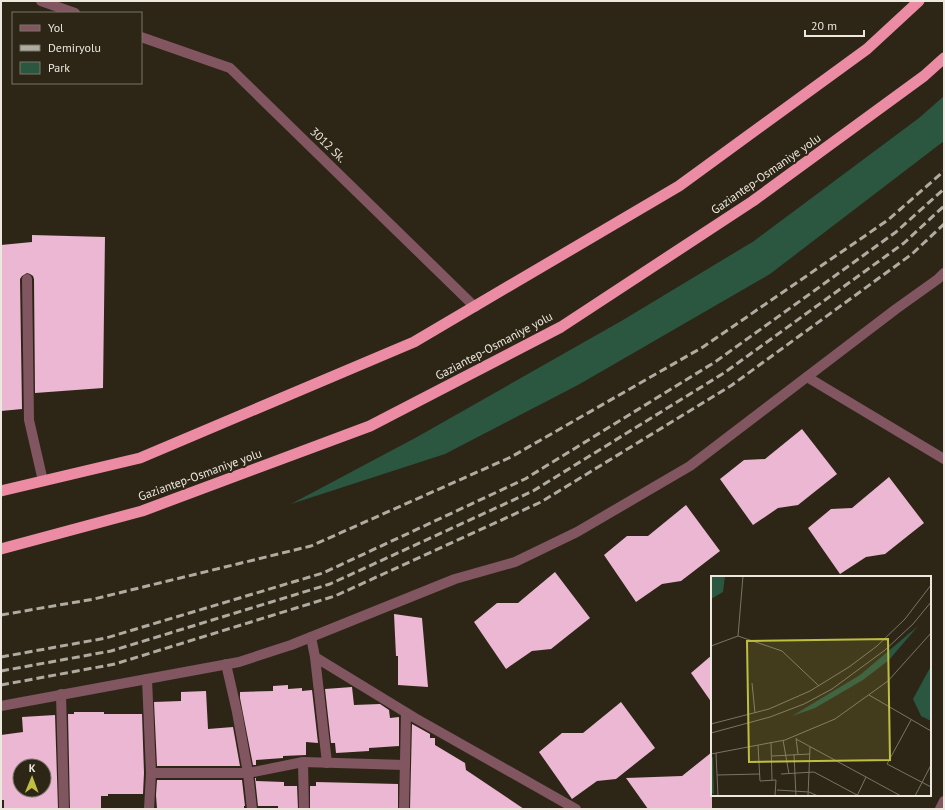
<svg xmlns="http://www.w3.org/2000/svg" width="945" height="810" font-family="'PT Sans',sans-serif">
<rect width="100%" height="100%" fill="#2d2617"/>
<path fill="#2b5640" d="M 944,96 L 944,141 L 770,274 L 578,385 L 445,454 L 291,504 L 417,437 L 623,320 L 754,241 L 919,118 Z"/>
<g fill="#ebb7d2" fill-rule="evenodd">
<path d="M 32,235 L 105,237 L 103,388 L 35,393 L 34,279 L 33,276 L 30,274 L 27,273 L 22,276 L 20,279 L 22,409 L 1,411 L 1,245 L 32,242 Z"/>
<path d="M 802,429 L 837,474 L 798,505 L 778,508 L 753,525 L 720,479 L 744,460 L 765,459 Z"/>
<path d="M 889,477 L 924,523 L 885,554 L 866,557 L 840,574 L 808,528 L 831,509 L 852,508 Z"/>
<path d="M 686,505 L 720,551 L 681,581 L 662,584 L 636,602 L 604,555 L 627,536 L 648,536 Z"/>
<path d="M 555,572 L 590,618 L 551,649 L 532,651 L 506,669 L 474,622 L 497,603 L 518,603 Z"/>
<path d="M 394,614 L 422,618 L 428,687 L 398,685 L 398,656 L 396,656 Z"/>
<path d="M 712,655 L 712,703 L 691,673 Z"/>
<path d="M 288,685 L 288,689 L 302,688 L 302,691 L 312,690 L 318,743 L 306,742 L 306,755 L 283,756 L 283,758 L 256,760 L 256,765 L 253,765 L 240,698 L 240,692 L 273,691 L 273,686 Z"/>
<path d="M 352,687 L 354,705 L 380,704 L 389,710 L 390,718 L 399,717 L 399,746 L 369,748 L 369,751 L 336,753 L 335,743 L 331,743 L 325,689 Z"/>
<path d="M 206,691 L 208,729 L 233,727 L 240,766 L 157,766 L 154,702 L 181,701 L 181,692 Z"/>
<path d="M 621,702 L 655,748 L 616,779 L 597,781 L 572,799 L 539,752 L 562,733 L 583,733 Z"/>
<path d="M 74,712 L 104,712 L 104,714 L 142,714 L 144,773 L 143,794 L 108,794 L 108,796 L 101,796 L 101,808 L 90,808 L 90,809 L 70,809 L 68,714 L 74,714 Z"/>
<path d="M 55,715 L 58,809 L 4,809 L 4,800 L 1,800 L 1,735 L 23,732 L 22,717 ZM 20,766 L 44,766 L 44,790 L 20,790 Z"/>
<path d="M 412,724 L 430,734 L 430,738 L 435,738 L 435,745 L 465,763 L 466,770 L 524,809 L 410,809 Z"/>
<path d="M 712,752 L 712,809 L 648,809 L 626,778 L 682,776 Z"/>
<path d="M 255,778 L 256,778 L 256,781 L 284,782 L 284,786 L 297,786 L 298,809 L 278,809 L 278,806 L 258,806 Z"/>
<path d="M 157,780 L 242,780 L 245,806 L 244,806 L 244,809 L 157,809 L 156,795 Z"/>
<path d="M 316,782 L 398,784 L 398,809 L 310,809 L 310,786 L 316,786 Z"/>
</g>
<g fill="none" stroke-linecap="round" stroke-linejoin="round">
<g stroke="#815660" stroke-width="10">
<path d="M 41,1 L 75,13"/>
<path d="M 141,37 L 230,68 L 475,307"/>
<path d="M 27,279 L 29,420 L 43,481"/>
<path d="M 807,377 L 944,459"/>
<path d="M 311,637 L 315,657 L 327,763"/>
<path d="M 315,657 L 415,718 L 576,809"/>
<path d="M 226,664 L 237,712 L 248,773 L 252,809"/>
<path d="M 147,679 L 151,773 L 149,809"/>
<path d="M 61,694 L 64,809"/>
<path d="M 1,706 L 239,662 L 291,645 L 311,637 L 455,579 L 515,562 L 577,532 L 690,466 L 896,309 L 938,279 L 944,273"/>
<path d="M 303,762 L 304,809"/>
<path d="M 151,773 L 248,773 L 303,762 L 405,765"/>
<path d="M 404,809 L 406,713"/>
<path d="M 940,809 L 944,801"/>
</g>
<g stroke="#ec8ca4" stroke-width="11">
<path d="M 1,491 L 140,458 L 414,342 L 679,186 L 867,49 L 919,1"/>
<path d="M 1,549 L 142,511 L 370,426 L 561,327 L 753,201 L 924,76 L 944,58"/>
</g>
<g stroke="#b0aba0" stroke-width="3" stroke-dasharray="8 4" stroke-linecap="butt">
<path d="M 1,615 L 94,599 L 311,546 L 511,457 L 703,347 L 888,220 L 944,171"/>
<path d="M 1,657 L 106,638 L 323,573 L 525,479 L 715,362 L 896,232 L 944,189"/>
<path d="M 1,671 L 111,651 L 330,584 L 533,491 L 724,373 L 904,243 L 944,206"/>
<path d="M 1,685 L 115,664 L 335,596 L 541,502 L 732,385 L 912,254 L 944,224"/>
</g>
</g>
<g text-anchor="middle" stroke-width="4" stroke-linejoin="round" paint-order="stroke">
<g font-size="12" fill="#ece8de" stroke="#2d2617">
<text transform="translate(328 145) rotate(44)" y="4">3012 Sk.</text>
<text transform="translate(766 174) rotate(-35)" y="4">Gaziantep-Osmaniye yolu</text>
<text transform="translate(494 346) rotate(-28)" y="4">Gaziantep-Osmaniye yolu</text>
<text transform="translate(200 475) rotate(-20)" y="4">Gaziantep-Osmaniye yolu</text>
</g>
</g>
<g transform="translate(711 576)">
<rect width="220" height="220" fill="#2d2617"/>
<path d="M 0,0 L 14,0 L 12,16 L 0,23 ZM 207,50 L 178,84 L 152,104 L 104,132 L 81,140 L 149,99 ZM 220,90 L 220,145 L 210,140 L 202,123 ZM 2,181 L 3,218 L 0,217 L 0,182 Z" fill="#2b5640"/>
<path fill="none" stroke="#797467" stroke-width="1" d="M 27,60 L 32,0M 0,70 L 27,60 L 71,75 L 108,110M 41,107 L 44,137M 158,119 L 220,155M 200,144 L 176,188 L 220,211M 0,148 L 58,133 L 99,115 L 138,91 L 166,70 L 194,43 L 220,9M 0,157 L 59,141 L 93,128 L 121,113 L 174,74 L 202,48 L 220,26M 85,162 L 87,178M 85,163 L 190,220M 72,164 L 78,198M 60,166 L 61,204M 47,169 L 49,205 L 65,204 L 64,220M 5,177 L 7,220M 0,178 L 74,164 L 124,143 L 177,105 L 220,57M 83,178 L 85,220M 61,180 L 99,178M 70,198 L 103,196 L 146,219M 6,199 L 49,198M 66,214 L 98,216 L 107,220M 97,220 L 99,171M 146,220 L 155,201M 204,220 L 220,189"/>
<path fill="#bfbe41" fill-opacity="0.15" stroke="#bfbe41" stroke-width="2" d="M 177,63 L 179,184 L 38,186 L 36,65 Z"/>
<rect width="220" height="220" fill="none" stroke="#ece8de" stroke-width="2"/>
</g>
<rect width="945" height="810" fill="none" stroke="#ece8de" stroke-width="4"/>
<rect x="12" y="12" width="130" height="72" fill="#2d2617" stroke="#797467"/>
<rect x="20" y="25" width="20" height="6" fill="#815660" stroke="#797467"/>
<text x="48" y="32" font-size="12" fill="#ece8de">Yol</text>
<rect x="20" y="45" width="20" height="6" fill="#b0aba0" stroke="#797467"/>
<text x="48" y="52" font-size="12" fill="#ece8de">Demiryolu</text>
<rect x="20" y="62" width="20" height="12" fill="#2b5640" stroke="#797467"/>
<text x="48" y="72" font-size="12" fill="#ece8de">Park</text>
<g transform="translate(32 778) rotate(1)"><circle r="19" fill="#2d2617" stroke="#797467"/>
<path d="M0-3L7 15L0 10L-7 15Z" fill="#bfbe41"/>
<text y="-6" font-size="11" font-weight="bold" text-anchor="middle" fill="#ece8de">K</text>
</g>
<path d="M805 30v6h59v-6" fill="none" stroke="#ece8de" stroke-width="2"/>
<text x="811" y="30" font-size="12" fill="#ece8de" stroke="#2d2617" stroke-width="3" paint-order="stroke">20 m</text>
</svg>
